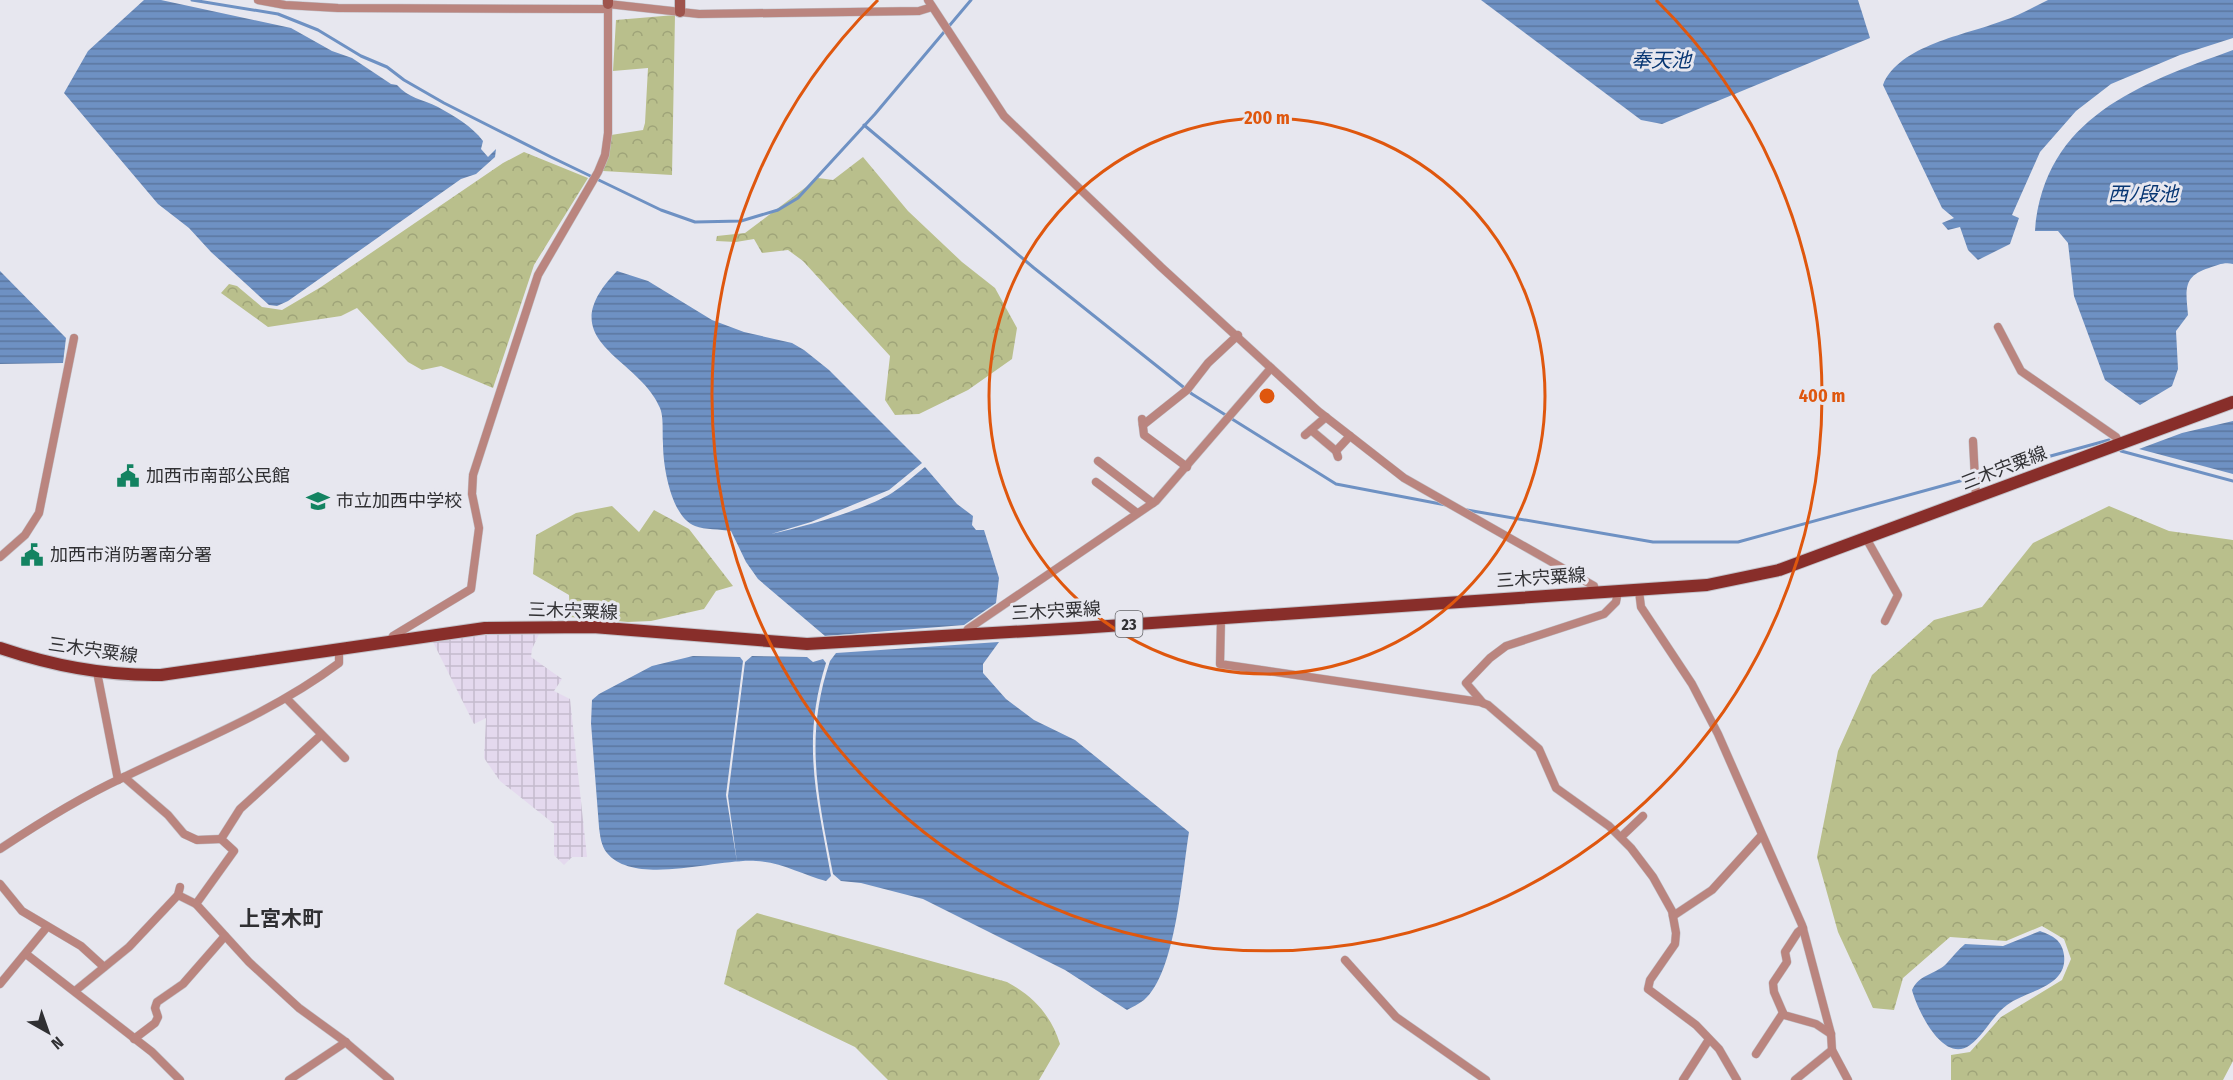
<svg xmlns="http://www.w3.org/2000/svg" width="2233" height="1080" font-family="'Fira Sans Condensed','Noto Sans JP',sans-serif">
<defs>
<pattern id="industrial-grid" width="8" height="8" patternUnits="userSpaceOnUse" patternTransform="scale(1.5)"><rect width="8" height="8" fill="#e4d9ee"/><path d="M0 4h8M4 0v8" fill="none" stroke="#c4bbcd"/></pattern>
<pattern id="forest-crowns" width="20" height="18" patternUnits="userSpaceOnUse" patternTransform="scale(1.5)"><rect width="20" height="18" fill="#b9bf8c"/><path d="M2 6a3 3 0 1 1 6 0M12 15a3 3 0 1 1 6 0" fill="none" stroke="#9fa479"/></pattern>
<pattern id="water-rules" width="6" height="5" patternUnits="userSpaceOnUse" patternTransform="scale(1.5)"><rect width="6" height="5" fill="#6e91c3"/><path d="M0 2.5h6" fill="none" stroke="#5b779f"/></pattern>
</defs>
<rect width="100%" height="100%" fill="#e7e7ef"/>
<path fill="url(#industrial-grid)" d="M 484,632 L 540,632 L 532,649 L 531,657 L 562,679 L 554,691 L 570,699 L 587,857 L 572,857 L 564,865 L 554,855 L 554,824 L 500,781 L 484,758 L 486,718 L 474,724 L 431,638 Z"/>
<g fill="url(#forest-crowns)">
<path d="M 675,15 L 672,175 L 603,171 L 611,135 L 643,130 L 645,123 L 648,68 L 613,71 L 616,20 Z"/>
<path d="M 524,152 L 588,178 L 534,265 L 493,388 L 441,366 L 422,370 L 408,362 L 357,308 L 341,316 L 268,327 L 221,293 L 229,284 L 237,286 L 262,307 L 282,310 L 321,287 L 503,163 Z"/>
<path d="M 863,157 L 908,211 L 962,262 L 995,288 L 1017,328 L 1012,359 L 968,390 L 919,414 L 895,415 L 885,400 L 890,356 L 803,261 L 788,250 L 762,253 L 754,239 L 736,242 L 716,241 L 717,236 L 745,233 L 818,178 L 833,180 Z"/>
<path d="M 612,506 L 639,532 L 654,510 L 689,529 L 733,586 L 716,591 L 704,609 L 651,621 L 628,622 L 570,617 L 569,595 L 533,574 L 536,535 L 576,513 Z"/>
<path d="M 2109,506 L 2169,531 L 2233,540 L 2233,1061 L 2223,1080 L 1951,1080 L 1951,1055 L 1970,1052 L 2001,1017 L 2062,980 L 2071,959 L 2064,939 L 2042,926 L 2006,941 L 1950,937 L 1903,978 L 1894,1010 L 1873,1008 L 1838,932 L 1817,857 L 1838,751 L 1872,675 L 1934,620 L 1982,607 L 2033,543 Z"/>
<path d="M 757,913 L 1007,982 C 1033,996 1051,1015 1060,1044 L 1039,1080 L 888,1080 L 855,1047 L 724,984 L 737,930 Z"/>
</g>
<g fill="url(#water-rules)">
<path d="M 144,0 L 161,0 L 291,28 L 332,51 L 352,58 L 391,84 L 397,85 C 408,98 422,99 438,107 C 454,116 472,126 483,141 L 481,149 L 488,157 L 496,149 L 495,157 L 476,174 L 461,179 L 288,301 L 277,306 L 269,305 L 211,252 L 189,228 L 158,204 L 64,93 L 88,51 Z"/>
<path d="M 1481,0 L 1858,0 L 1870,38 L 1662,124 L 1641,120 Z"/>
<path d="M 2048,0 L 2233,0 L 2233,38 L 2180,55 L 2111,84 L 2076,111 L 2040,152 L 2012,215 L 2019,218 L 2010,244 L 1978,260 L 1968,250 L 1960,227 L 1948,230 L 1942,223 L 1954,218 L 1942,208 L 1883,85 C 1899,45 1966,35 2002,21 C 2018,16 2033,7 2048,0 Z"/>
<path d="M 2233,50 L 2233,264 C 2224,262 2218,265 2209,268 C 2182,276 2186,291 2188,315 L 2176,331 L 2178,369 L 2172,386 L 2140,405 L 2105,380 L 2074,296 L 2068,243 L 2058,231 L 2035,231 C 2044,117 2140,84 2233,50 Z"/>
<path d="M 0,271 L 66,338 L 63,363 L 0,364 Z"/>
<path d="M 617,271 L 648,281 L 712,320 L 744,332 L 792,343 L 804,350 L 829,370 L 922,463 L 889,490 L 811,522 L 771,534 C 803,527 864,510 892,493 C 904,485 915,475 925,467 L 957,504 L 973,516 L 972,525 L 976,530 L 984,530 L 999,578 L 996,603 L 964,625 L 825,636 L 758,579 L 746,562 L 731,531 C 720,529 705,530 695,526 C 671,517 663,466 663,444 C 662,433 664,418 660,408 C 639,356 548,342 617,271 Z"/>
<path d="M 2233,421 L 2233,474 L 2139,449 L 2182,433 Z"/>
<path d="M 999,642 L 983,664 L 983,673 L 1006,699 L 1034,720 L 1075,740 L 1189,832 C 1182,874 1176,973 1144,1000 C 1139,1004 1132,1007 1127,1010 L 1065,970 L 923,899 L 861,883 L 841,881 L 833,874 C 818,797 804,737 830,661 L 836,653 Z"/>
<path d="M 693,656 L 740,657 L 743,661 L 726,795 L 737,862 L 728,796 L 745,662 L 752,656 L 807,657 L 813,662 L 823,659 L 826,663 C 801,742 817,798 831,876 L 826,881 C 803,875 781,862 756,861 C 719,858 635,887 607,853 C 601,846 600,835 599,827 L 591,723 L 592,700 L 599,694 L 652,666 Z"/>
<path d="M 2040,931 C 2053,936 2062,940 2064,955 C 2068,987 2028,990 2007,1005 C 1992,1016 1985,1034 1970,1045 C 1943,1065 1917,1009 1912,990 C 1919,974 1937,974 1947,963 C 1953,956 1958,950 1965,944 L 2003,946 Z"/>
</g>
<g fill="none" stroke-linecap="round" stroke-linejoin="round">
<g stroke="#6e91c3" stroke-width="3">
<path d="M 192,0 L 278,14 L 318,30 L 361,56 L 387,67 L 404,80 L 444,103 L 551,157 L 661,210 L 695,222 L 741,221 L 778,210 L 798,198 L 875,114 L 971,0"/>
<path d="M 864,125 L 1034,268 L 1192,394 L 1336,484 L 1446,505"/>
<path d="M 2121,451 L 2233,481"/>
<path d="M 1467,510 L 1653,542 L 1738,542 L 2109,440"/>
</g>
<g stroke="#c2c2c9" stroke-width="9">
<g id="street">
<path d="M 258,0 L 285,5 L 338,8 L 608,9"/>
<path d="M 928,0 L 1004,116 L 1161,267 L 1318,411 L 1404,478 L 1594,586 L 1596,593"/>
<path d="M 1998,327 L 2021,371 L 2116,437 L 2120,444"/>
<path d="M 1142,419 L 1144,435 L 1187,467"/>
<path d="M 1143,425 L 1187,390 L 1208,363 L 1238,335"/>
<path d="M 1311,430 L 1336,451 L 1338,457"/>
<path d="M 1305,435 L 1326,417"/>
<path d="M 1973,441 L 1976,498"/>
<path d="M 1336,451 L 1350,436"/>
<path d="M 1098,461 L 1153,503"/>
<path d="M 1096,482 L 1137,513"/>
<path d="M 1866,538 L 1898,595 L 1885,621"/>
<path d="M 0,557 L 25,535 L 39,513 L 74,338"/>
<path d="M 1639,591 L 1641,607 L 1692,684 L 1718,734 L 1802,925 L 1831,1034 L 1832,1050 L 1848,1080"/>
<path d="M 1221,619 L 1220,664 L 1480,702 L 1488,705 L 1539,749 L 1556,788 L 1609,826 L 1631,848 L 1653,877 L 1672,911 L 1676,933 L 1675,944 L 1650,980 L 1648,989 L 1696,1025 L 1719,1049 L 1737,1080"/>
<path d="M 964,635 L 968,629 L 1156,501 L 1271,368"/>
<path d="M 390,641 L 393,636 L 471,589 L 479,528 L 472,494 L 473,475 L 538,275 L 598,172 L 605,155 L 608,133 L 608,4 L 699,14 L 919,11 L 932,7"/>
<path d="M 97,672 L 118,780"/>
<path d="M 287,699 L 345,758"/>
<path d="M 1483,703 L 1466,683 L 1490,658 L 1506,646 L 1604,614 L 1616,602 L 1618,591"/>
<path d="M 124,777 L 168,815 L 184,834 L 197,840 L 221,839"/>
<path d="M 1621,837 L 1643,816"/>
<path d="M 0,849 C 39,823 79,798 122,778 C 196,742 272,713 339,663 L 339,650"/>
<path d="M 0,884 L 22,911 L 81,946 L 104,967"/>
<path d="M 178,895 L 196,904 L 249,962 L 299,1008 L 343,1040 L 390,1080"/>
<path d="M 196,904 L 234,851 L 221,839 L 240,809 L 321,735"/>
<path d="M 1673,916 L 1712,890 L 1761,836"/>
<path d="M 1803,928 L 1798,932 L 1785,952 L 1787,962 L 1773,983 L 1774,992 L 1784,1015 L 1816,1024 L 1831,1034"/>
<path d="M 26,954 L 152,1052 L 180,1080"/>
<path d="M 1345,960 L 1396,1017 L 1486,1080"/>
<path d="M 0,984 L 47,927"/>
<path d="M 75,991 L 129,947 L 178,895 L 180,887"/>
<path d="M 134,1039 L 155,1023 L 158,1017 L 155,1008 L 157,1002 L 183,984 L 225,936"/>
<path d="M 1756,1054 L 1783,1013"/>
<path d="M 289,1080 L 346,1042"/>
<path d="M 1683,1080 L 1708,1041"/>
<path d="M 1795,1080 L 1832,1050"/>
</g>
</g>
<g stroke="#c2c2c9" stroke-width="12">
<g id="secondary">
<path d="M 608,4 L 608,0"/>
<path d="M 680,12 L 680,0"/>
</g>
</g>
<g stroke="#c2c2c9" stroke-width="14">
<path id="primary" d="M 0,648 C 53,666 105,676 161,675 L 485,628 L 593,627 L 807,644 L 1079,628 L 1707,585 L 1779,570 L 2233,402"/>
</g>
<use href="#street" stroke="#ba857f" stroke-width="8"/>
<use href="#secondary" stroke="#9e544d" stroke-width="10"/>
<use href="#primary" stroke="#882e2a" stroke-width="12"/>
</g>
<g fill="none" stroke="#df570e" stroke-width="3">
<circle cx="1267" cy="396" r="278"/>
<path d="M1656 0A555 555 0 1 1 878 0"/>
</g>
<defs>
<g id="civic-bare" transform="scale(1.8)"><path d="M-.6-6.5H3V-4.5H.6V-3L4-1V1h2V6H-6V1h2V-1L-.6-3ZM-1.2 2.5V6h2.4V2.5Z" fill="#138361" stroke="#e7e7ef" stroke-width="2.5" paint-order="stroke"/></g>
<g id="school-bare" transform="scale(1.8)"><path d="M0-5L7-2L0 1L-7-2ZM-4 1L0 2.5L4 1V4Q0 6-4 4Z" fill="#138361" stroke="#e7e7ef" stroke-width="2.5" paint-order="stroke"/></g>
</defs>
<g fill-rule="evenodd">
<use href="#civic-bare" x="128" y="476"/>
<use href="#school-bare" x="318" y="501"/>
<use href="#civic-bare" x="32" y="555"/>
</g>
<g text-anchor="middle" stroke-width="6" stroke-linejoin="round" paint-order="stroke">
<rect fill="#e7e7ef" stroke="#67676b" stroke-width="1.5" x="1115.5" y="611" width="27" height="26" rx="4.5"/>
<g font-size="16" font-weight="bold" fill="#303033">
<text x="1129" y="630">23</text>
</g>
<g font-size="18" fill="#303033" stroke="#e7e7ef">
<text transform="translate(2004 468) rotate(-21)" y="6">三木宍粟線</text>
<text transform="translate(1541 578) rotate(-4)" y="6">三木宍粟線</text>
<text transform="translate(573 611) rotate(2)" y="6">三木宍粟線</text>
<text transform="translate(1056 611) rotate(-3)" y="6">三木宍粟線</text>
<text transform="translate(93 650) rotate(8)" y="6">三木宍粟線</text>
</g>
<g font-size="18" fill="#303033" stroke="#e7e7ef" text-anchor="start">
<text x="146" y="482">加西市南部公民館</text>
<text x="336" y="507">市立加西中学校</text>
<text x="50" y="561">加西市消防署南分署</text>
</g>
<g font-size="20" font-style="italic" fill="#073673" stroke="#e7e7ef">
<text x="1661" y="67">奉天池</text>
<text x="2143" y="201">西ﾉ段池</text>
</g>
<g font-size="21" font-weight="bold" fill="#303033" stroke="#e7e7ef">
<text x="281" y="926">上宮木町</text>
</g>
</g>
<circle cx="1267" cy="396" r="9" fill="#df570e" stroke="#e7e7ef" stroke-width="3"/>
<g font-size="18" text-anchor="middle" font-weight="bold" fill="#df570e" stroke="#e7e7ef" stroke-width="6" stroke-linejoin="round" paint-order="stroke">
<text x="1267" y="124">200 m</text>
<text x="1822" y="402">400 m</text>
</g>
<g transform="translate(48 1032) rotate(140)" stroke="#e7e7ef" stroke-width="4.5" paint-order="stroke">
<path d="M0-4.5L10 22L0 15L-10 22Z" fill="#303033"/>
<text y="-9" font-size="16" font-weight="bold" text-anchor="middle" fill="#303033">N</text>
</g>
</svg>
